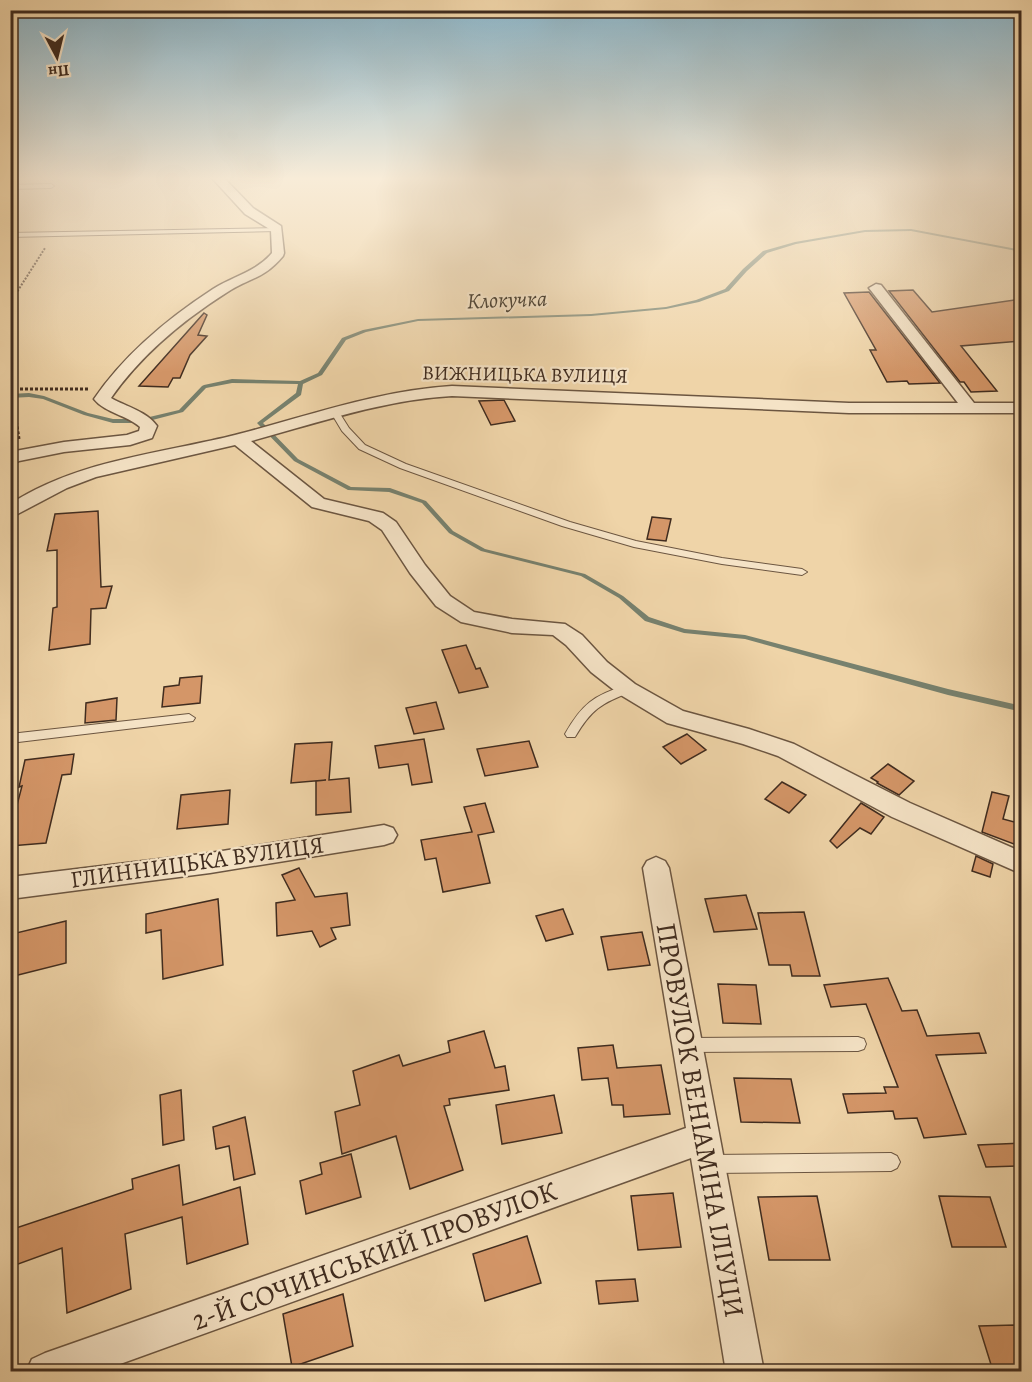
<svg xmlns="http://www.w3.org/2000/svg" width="1032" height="1382" font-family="Alegreya,serif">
<rect width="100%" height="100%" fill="#efd4a8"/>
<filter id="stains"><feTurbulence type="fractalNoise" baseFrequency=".00333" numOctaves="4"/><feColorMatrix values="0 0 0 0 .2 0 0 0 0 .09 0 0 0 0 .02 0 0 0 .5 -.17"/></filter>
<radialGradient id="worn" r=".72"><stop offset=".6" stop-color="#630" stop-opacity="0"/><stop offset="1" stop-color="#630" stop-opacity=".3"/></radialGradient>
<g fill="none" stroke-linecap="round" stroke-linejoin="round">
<path fill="#77816e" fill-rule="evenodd" d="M 911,229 L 1022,250 L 1022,252 L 911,231 L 865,232 L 796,244 L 767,253 L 747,271 L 729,291 L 699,302 L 666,309 L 591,316 L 418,321 L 366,332 L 346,340 L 322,375 L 303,384 L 301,395 L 263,423 L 298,459 L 351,487 L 390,488 L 426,501 L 453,531 L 485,549 L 585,574 L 623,596 L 649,617 L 685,629 L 745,635 L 948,689 L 1022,706 L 1022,712 L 948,695 L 745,639 L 684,633 L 645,621 L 619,598 L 581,576 L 481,551 L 449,533 L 422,503 L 389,492 L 348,490 L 294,461 L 257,423 L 296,393 L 298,384 L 232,383 L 206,388 L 183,412 L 141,423 L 113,423 L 84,415 L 43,399 L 29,397 L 10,398 L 10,394 L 29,393 L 44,396 L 88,413 L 113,419 L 141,419 L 179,410 L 202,386 L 204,385 L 232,379 L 300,381 L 318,373 L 342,338 L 363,330 L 418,319 L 591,314 L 666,307 L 696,300 L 725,289 L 743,269 L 763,251 L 795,242 L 865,230 Z"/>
</g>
<g fill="#d49668" stroke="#402c1f" stroke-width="1.5">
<path d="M 913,290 L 932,312 L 1022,299 L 1022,341 L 961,346 L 997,391 L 971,392 L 964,382 L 960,382 L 889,291 Z"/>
<path d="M 869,292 L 940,383 L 909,384 L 907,381 L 887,382 L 870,350 L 876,350 L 844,293 Z"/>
<path d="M 204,313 L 207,315 L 198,335 L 207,336 L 190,355 L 180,378 L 173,378 L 168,387 L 139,386 Z"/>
<path d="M 504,400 L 515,421 L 491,425 L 479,401 Z"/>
<path d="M 98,511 L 101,587 L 112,586 L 106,608 L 91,609 L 90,644 L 49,650 L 53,608 L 57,607 L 57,550 L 47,551 L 55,514 Z"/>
<path d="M 652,517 L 671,519 L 666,541 L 647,539 Z"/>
<path d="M 466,645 L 476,669 L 480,668 L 488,687 L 459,693 L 442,650 Z"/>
<path d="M 202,676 L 200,703 L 162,707 L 164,687 L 179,685 L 180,678 Z"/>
<path d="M 117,698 L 116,720 L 85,723 L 86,703 Z"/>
<path d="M 436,702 L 444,729 L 414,734 L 406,708 Z"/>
<path d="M 687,734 L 706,750 L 681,764 L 663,747 Z"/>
<path d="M 424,739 L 432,782 L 412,785 L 408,764 L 379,768 L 375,746 Z"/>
<path d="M 529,741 L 538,767 L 485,776 L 477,749 Z"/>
<path d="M 332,742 L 329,780 L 349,778 L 351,812 L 316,815 L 316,781 L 326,780 L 291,783 L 295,744 Z"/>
<path d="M 74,754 L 71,774 L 62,775 L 46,843 L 10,846 L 10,832 L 22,786 L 19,787 L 25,760 Z"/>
<path d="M 888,764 L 914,781 L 899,795 L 877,783 L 878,782 L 871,778 Z"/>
<path d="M 782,782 L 806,795 L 789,813 L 765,799 Z"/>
<path d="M 230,790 L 228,824 L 177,829 L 181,795 Z"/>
<path d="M 992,792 L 1009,796 L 1003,819 L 1022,824 L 1022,847 L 982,832 Z"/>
<path d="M 485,803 L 494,832 L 478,835 L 490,883 L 443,892 L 436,858 L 425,860 L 421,840 L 472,832 L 464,807 Z"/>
<path d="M 861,803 L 884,817 L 871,834 L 860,828 L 837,848 L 830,841 Z"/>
<path d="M 976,856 L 993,864 L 990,877 L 972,871 Z"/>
<path d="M 299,868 L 315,897 L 347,893 L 350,925 L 331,928 L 336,939 L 320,947 L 312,931 L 277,936 L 276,903 L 295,900 L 282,875 Z"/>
<path d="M 746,895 L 757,929 L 714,932 L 705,899 Z"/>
<path d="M 218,899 L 223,965 L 163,979 L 161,930 L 146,933 L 146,914 Z"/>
<path d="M 563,909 L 573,934 L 546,941 L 536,916 Z"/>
<path d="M 804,912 L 820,976 L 792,976 L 790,965 L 769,965 L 758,913 Z"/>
<path d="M 66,921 L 66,963 L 14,976 L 16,933 Z"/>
<path d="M 642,932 L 650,965 L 608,970 L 601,937 Z"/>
<path d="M 888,978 L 902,1011 L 917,1010 L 927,1036 L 979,1033 L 986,1053 L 936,1055 L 966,1134 L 924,1138 L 917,1118 L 895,1119 L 893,1111 L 848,1113 L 843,1094 L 886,1093 L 884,1087 L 898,1087 L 866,1004 L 831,1007 L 824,985 Z"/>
<path d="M 718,984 L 756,985 L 761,1024 L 723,1023 Z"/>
<path d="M 484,1031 L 495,1068 L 505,1066 L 509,1090 L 449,1099 L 450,1105 L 444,1106 L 463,1170 L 410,1189 L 396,1136 L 342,1154 L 335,1112 L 360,1105 L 353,1071 L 399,1055 L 403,1066 L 450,1052 L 448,1041 Z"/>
<path d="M 613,1045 L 617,1068 L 661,1065 L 670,1114 L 624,1117 L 623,1105 L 612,1105 L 608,1078 L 582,1080 L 578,1048 Z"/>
<path d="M 734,1078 L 791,1079 L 800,1123 L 741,1122 Z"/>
<path d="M 181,1090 L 184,1140 L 163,1145 L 160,1095 Z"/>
<path d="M 554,1095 L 562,1133 L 502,1144 L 496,1105 Z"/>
<path d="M 245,1117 L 255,1174 L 234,1180 L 229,1146 L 216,1149 L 213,1127 Z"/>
<path d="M 1022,1143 L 1022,1166 L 986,1167 L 978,1145 Z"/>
<path d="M 351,1154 L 361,1197 L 306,1214 L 300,1181 L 322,1174 L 320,1163 Z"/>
<path d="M 179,1165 L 183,1205 L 240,1187 L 248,1244 L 187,1264 L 182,1217 L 125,1234 L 131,1289 L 67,1313 L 62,1248 L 10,1267 L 10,1230 L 133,1189 L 132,1179 Z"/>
<path d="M 673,1193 L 681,1247 L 638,1250 L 631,1196 Z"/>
<path d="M 817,1196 L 830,1260 L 769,1260 L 758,1197 Z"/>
<path d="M 939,1196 L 990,1197 L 1006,1247 L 952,1247 Z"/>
<path d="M 527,1236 L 541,1283 L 485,1301 L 473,1254 Z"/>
<path d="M 635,1279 L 638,1301 L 599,1304 L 596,1281 Z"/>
<path d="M 343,1294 L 353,1346 L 292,1367 L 283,1314 Z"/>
<path d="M 1015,1325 L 1022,1346 L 1022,1371 L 993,1371 L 979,1326 Z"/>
</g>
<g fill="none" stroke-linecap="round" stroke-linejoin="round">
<g stroke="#6c5641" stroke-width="2">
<g id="service">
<path d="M 10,185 L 51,184 L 54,186 L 51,188 L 10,189 Z"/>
<path d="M 279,228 L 280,229 L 277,231 L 10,237 L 10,233 Z"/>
<path d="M 334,408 L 337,409 L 349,428 L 365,445 L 406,464 L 570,522 L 636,541 L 722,558 L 802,569 L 807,572 L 802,575 L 722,564 L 634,547 L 562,526 L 400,468 L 359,449 L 342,431 L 330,411 Z"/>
<path d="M 627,685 L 631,686 L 633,689 L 631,692 C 601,703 591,710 575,737 L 567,737 L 565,734 C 582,704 594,695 627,685 Z"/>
<path d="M 189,714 L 195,718 L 193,721 L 10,743 L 10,734 Z"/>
<path d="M 858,1037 L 864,1039 L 866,1044 L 864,1049 L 858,1051 L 689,1052 L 683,1050 L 681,1045 L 683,1040 L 689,1038 Z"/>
<path d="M 891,1153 L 897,1156 L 900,1162 L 897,1168 L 891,1171 L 709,1173 L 703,1170 L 700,1164 L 703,1158 L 709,1155 Z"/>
</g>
</g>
<g stroke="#6c5641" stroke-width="3">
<g id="minor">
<path d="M 212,178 L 224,178 L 253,208 L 281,226 L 284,253 L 283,256 C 263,280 250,277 226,293 C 182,321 141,355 111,398 C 127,407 146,411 157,426 L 152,438 L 130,445 L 64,452 L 19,461 L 10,466 L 10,452 L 64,442 L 127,435 L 139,431 L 140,427 C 127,415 105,413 94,399 C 125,354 167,319 213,289 C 234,276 256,272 272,253 L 271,230 L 245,214 Z"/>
<path d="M 876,284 L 881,285 L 974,403 L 1022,403 L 1022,413 L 849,413 L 452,396 C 382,400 318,423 251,441 L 324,499 L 383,513 L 396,522 L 425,565 L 450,596 L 474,612 L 512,619 L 565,624 L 582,635 L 607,662 L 635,684 L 683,711 L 749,729 L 794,744 L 910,803 L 1022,852 L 1022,874 L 892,817 L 778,756 L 743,744 L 667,723 L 619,694 L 591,672 L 566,645 L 553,635 L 512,633 L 461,622 L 436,606 L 410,573 L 382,530 L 369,521 L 312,507 L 235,445 L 96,477 L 67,488 L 10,518 L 10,504 C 78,460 159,454 235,435 C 309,416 375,391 452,386 L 849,403 L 958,403 L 869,288 Z"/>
<path d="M 384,825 L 393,828 L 397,835 L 393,842 L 384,845 L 210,873 L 10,899 L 10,877 L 210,853 Z"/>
<path d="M 656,857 L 665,861 L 669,868 L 764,1372 L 726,1372 L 691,1158 L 98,1372 L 26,1372 L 32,1359 L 45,1353 L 686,1128 L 643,868 L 647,861 Z"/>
</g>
</g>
<path stroke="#402c1f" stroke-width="2" stroke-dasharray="2 1.5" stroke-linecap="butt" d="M 10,303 L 45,248"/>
<g stroke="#402c1f" stroke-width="3" stroke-dasharray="3 2" stroke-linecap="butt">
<path d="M 10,389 L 88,389"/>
<path d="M 10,409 L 15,413 L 19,439"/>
</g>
<use href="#service" fill="#f5e3c6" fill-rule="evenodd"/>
<use href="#minor" fill="#f5e3c6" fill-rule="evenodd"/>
</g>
<linearGradient id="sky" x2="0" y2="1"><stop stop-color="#89b6cc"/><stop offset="0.48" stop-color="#f8ecd8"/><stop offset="1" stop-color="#f8ecd8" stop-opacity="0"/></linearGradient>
<rect width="1032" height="372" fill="url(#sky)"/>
<g text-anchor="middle" stroke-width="4.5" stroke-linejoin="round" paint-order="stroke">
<g font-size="20" fill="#402c1f" stroke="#f5e3c6">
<text transform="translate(525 374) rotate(1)" y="7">ВИЖНИЦЬКА ВУЛИЦЯ</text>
</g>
<g font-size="22" font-style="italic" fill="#524839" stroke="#f5e3c6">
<text transform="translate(507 299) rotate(-2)" y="8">Клокучка</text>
</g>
<g font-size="24" fill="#402c1f" stroke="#f5e3c6">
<text transform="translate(197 862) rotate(-8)" y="8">ГЛИННИЦЬКА ВУЛИЦЯ</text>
</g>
<g font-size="28" fill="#402c1f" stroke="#f5e3c6">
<text transform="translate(701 1120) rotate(80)" y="10">ПРОВУЛОК ВЕНІАМІНА ІЛІУЦИ</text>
<text transform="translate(374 1255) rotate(-20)" y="10">2-Й СОЧИНСЬКИЙ ПРОВУЛОК</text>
</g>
</g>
<rect width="1032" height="1382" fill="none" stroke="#efd4a8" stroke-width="36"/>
<rect x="12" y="12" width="1008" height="1358" fill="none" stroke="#402c1f" stroke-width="3"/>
<rect x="18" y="18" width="996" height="1346" fill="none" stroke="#402c1f" stroke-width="1.5"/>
<g transform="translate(57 57) rotate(173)" stroke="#f5e3c6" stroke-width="4.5" paint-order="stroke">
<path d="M0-4.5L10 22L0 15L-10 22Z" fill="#402c1f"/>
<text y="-9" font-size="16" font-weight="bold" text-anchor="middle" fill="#402c1f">Пн</text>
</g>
<rect width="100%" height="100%" filter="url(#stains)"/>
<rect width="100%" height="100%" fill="url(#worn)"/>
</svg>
